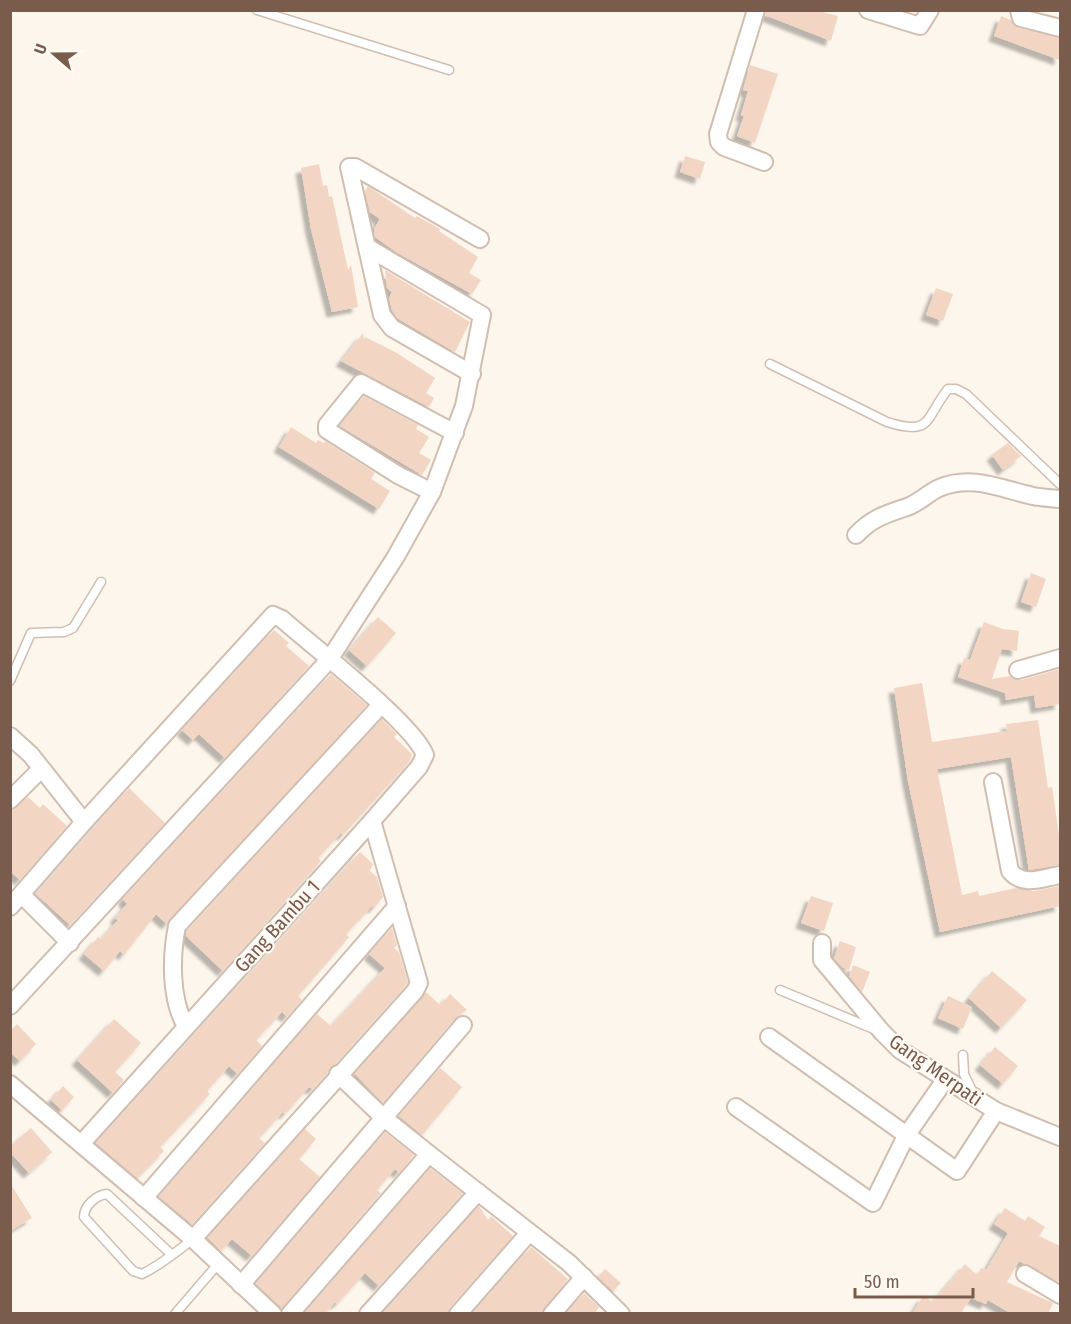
<svg xmlns="http://www.w3.org/2000/svg" width="1071" height="1324" font-family="'Fira Sans Condensed',sans-serif">
<defs>
<filter id="shadow"><feDropShadow dx="-5.5" dy="5.5" stdDeviation="1.5" flood-color="#0004"/></filter>
</defs>
<rect width="100%" height="100%" fill="#fdf6ec"/>
<g fill="#f3d5c3" filter="url(#shadow)">
<path d="M 766,10 L 819,11 L 838,16 L 831,41 L 765,15 Z"/>
<path d="M 1001,16 L 1011,20 L 1018,28 L 1060,38 L 1060,60 L 994,36 Z"/>
<path d="M 750,65 L 778,74 L 755,143 L 737,136 L 744,116 L 741,115 L 748,91 L 743,90 Z"/>
<path d="M 685,156 L 705,162 L 700,179 L 680,172 Z"/>
<path d="M 319,164 L 323,186 L 327,185 L 329,197 L 332,196 L 348,270 L 351,265 L 358,307 L 332,312 L 311,229 L 301,168 Z"/>
<path d="M 368,186 L 415,218 L 417,216 L 440,229 L 439,231 L 478,257 L 469,273 L 481,280 L 472,294 L 396,252 L 375,237 L 374,229 L 380,219 L 370,212 L 365,191 Z"/>
<path d="M 385,270 L 470,322 L 455,352 L 397,318 L 392,310 L 389,298 L 392,292 L 387,288 Z"/>
<path d="M 936,288 L 953,294 L 943,321 L 926,315 Z"/>
<path d="M 363,333 L 364,339 L 365,337 L 397,353 L 435,378 L 426,393 L 434,398 L 429,407 L 341,361 Z"/>
<path d="M 364,396 L 418,425 L 416,429 L 429,437 L 419,453 L 431,460 L 422,475 L 340,426 Z"/>
<path d="M 291,427 L 316,443 L 318,440 L 324,443 L 325,441 L 375,473 L 371,479 L 390,491 L 379,509 L 279,447 Z"/>
<path d="M 1008,443 L 1021,456 L 1003,470 L 992,455 Z"/>
<path d="M 1031,573 L 1046,579 L 1036,607 L 1021,602 Z"/>
<path d="M 378,617 L 396,633 L 367,666 L 349,650 Z"/>
<path d="M 984,622 L 1003,629 L 1019,631 L 1017,651 L 1002,649 L 992,679 L 1010,676 L 1021,680 L 1060,669 L 1060,704 L 1036,708 L 1034,695 L 1006,700 L 1005,693 L 958,677 L 964,658 L 970,660 Z"/>
<path d="M 274,630 L 289,643 L 286,646 L 309,666 L 225,758 L 199,734 L 193,740 L 182,730 Z"/>
<path d="M 331,674 L 367,705 L 167,924 L 156,914 L 124,955 L 120,951 L 104,971 L 84,954 L 98,937 L 101,939 L 118,920 L 115,918 L 127,904 L 123,899 Z"/>
<path d="M 922,683 L 932,742 L 1007,731 L 1006,724 L 1038,720 L 1048,788 L 1052,787 L 1060,842 L 1060,865 L 1029,870 L 1011,757 L 937,769 L 962,895 L 978,891 L 979,896 L 1016,888 L 1034,891 L 1060,886 L 1060,906 L 940,932 L 908,781 L 894,688 Z"/>
<path d="M 382,719 L 397,734 L 394,737 L 412,754 L 410,761 L 343,835 L 341,833 L 318,858 L 321,861 L 223,971 L 186,936 L 187,931 Z"/>
<path d="M 129,788 L 165,823 L 70,925 L 36,894 Z"/>
<path d="M 28,797 L 40,808 L 43,804 L 67,826 L 20,880 L 10,871 L 10,810 Z"/>
<path d="M 360,852 L 373,864 L 370,871 L 377,877 L 383,897 L 374,908 L 372,906 L 346,934 L 349,937 L 298,996 L 302,1000 L 287,1017 L 282,1012 L 256,1040 L 262,1046 L 238,1074 L 229,1066 L 207,1091 L 210,1094 L 160,1147 L 164,1151 L 137,1178 L 96,1143 Z"/>
<path d="M 811,896 L 833,903 L 824,931 L 801,923 Z"/>
<path d="M 392,928 L 397,945 L 394,948 L 399,952 L 408,982 L 406,985 L 313,1089 L 309,1087 L 285,1114 L 283,1112 L 259,1138 L 265,1143 L 192,1224 L 159,1197 L 317,1014 L 331,1026 L 385,968 L 369,954 Z"/>
<path d="M 840,941 L 856,947 L 849,970 L 842,967 L 834,958 Z"/>
<path d="M 853,965 L 870,972 L 862,992 L 849,976 Z"/>
<path d="M 992,971 L 1027,1000 L 1001,1028 L 969,998 Z"/>
<path d="M 426,992 L 440,1005 L 450,994 L 467,1010 L 455,1018 L 383,1103 L 355,1074 Z"/>
<path d="M 948,996 L 972,1007 L 963,1029 L 938,1018 Z"/>
<path d="M 114,1019 L 141,1043 L 115,1072 L 124,1080 L 113,1093 L 77,1060 Z"/>
<path d="M 17,1024 L 36,1044 L 20,1061 L 10,1052 L 10,1031 Z"/>
<path d="M 995,1047 L 1018,1066 L 1003,1084 L 980,1065 Z"/>
<path d="M 440,1068 L 462,1087 L 422,1135 L 399,1116 Z"/>
<path d="M 63,1086 L 74,1097 L 62,1110 L 51,1100 Z"/>
<path d="M 31,1128 L 52,1152 L 29,1173 L 10,1152 L 10,1146 Z"/>
<path d="M 305,1129 L 316,1139 L 299,1159 L 320,1177 L 252,1256 L 232,1239 L 221,1251 L 208,1238 Z"/>
<path d="M 385,1132 L 414,1155 L 399,1173 L 395,1169 L 377,1190 L 381,1193 L 282,1308 L 256,1284 Z"/>
<path d="M 430,1168 L 463,1193 L 379,1286 L 365,1273 L 337,1304 L 335,1302 L 325,1314 L 304,1314 Z"/>
<path d="M 10,1183 L 32,1218 L 10,1231 Z"/>
<path d="M 479,1206 L 488,1220 L 491,1216 L 513,1236 L 450,1307 L 448,1314 L 383,1314 Z"/>
<path d="M 1005,1208 L 1025,1221 L 1028,1216 L 1045,1227 L 1039,1236 L 1060,1246 L 1060,1283 L 1019,1261 L 1007,1282 L 1053,1303 L 1048,1314 L 1012,1314 L 988,1300 L 986,1304 L 971,1298 L 960,1314 L 912,1314 L 923,1296 L 933,1302 L 965,1264 L 977,1275 L 981,1268 L 986,1270 L 1008,1233 L 994,1224 Z"/>
<path d="M 531,1247 L 568,1279 L 542,1314 L 472,1314 Z"/>
<path d="M 605,1269 L 621,1283 L 613,1291 L 598,1277 Z"/>
<path d="M 584,1293 L 599,1307 L 594,1314 L 566,1314 Z"/>
</g>
<g fill="none" stroke-linecap="round" stroke-linejoin="round">
<g stroke="#d1beb0" stroke-width="11">
<g id="lane">
<path d="M 257,10 L 449,70"/>
<path d="M 770,364 L 887,422 C 932,436 924,420 948,389 L 956,389 L 966,394 L 1060,484"/>
<path d="M 10,681 L 31,633 L 64,632 L 73,628 L 101,582"/>
<path d="M 780,990 L 876,1030"/>
<path d="M 963,1055 L 964,1074 L 973,1093"/>
<path d="M 172,1255 L 107,1194 C 96,1195 84,1206 84,1217 L 133,1271 L 142,1274 C 161,1265 176,1252 193,1239"/>
<path d="M 175,1314 L 218,1264"/>
</g>
</g>
<g stroke="#d1beb0" stroke-width="20">
<g id="street">
<path d="M 756,10 L 718,134 L 719,142 L 724,147 L 764,162"/>
<path d="M 868,10 L 920,26 L 930,10"/>
<path d="M 1019,10 L 1021,18 L 1060,28"/>
<path d="M 472,374 L 392,328 L 382,315 L 349,167 L 355,167 L 480,239"/>
<path d="M 432,492 L 398,475 L 327,430 L 327,425 L 361,383 L 455,433"/>
<path d="M 856,535 C 872,518 886,514 907,507 C 919,503 928,493 939,488 C 972,474 1001,489 1033,496 C 1042,498 1052,498 1060,499"/>
<path d="M 1018,670 L 1060,658"/>
<path d="M 10,736 L 31,755 L 84,822 L 10,907"/>
<path d="M 993,782 L 1010,871 C 1023,887 1042,878 1060,875"/>
<path d="M 10,800 L 41,769"/>
<path d="M 22,895 L 70,943"/>
<path d="M 822,943 L 822,960 L 882,1032 L 900,1050 L 996,1111 L 1060,1137"/>
<path d="M 10,1006 L 329,660 L 395,558 L 432,492 L 464,406 L 482,315 L 367,247"/>
<path d="M 186,1026 C 170,1000 171,956 177,926 L 381,705"/>
<path d="M 769,1037 L 957,1171 L 996,1111"/>
<path d="M 338,1074 L 384,1118 L 429,1154 L 569,1263 L 621,1314"/>
<path d="M 10,1084 L 193,1239 L 273,1314"/>
<path d="M 736,1107 L 873,1203 L 906,1136 L 945,1080"/>
<path d="M 81,1144 L 372,821 L 419,767 L 425,755 C 414,724 311,645 282,619 L 273,615 L 84,822"/>
<path d="M 144,1198 L 397,906"/>
<path d="M 193,1239 L 415,991 L 419,983 L 372,821"/>
<path d="M 1025,1274 L 1060,1295"/>
<path d="M 241,1285 L 463,1025"/>
<path d="M 290,1314 L 429,1154"/>
<path d="M 368,1314 L 478,1192"/>
<path d="M 458,1314 L 528,1234"/>
<path d="M 552,1314 L 584,1277"/>
</g>
</g>
<use href="#lane" stroke="#fff" stroke-width="8"/>
<use href="#street" stroke="#fff" stroke-width="16"/>
</g>
<g text-anchor="middle" stroke-width="4.5" stroke-linejoin="round" paint-order="stroke">
<g font-size="20" fill="#7a5c4d" stroke="#fffaf3">
<text transform="translate(277 926) rotate(-48)" y="7">Gang Bambu 1</text>
<text transform="translate(936 1070) rotate(35)" y="7">Gang Merpati</text>
</g>
</g>
<rect width="1071" height="1324" fill="none" stroke="#7a5c4d" stroke-width="24"/>
<g transform="translate(54 54) rotate(290)" stroke="#fffaf3" stroke-width="4.5" paint-order="stroke">
<path d="M0-4.5L10 22L0 15L-10 22Z" fill="#7a5c4d"/>
<text y="-9" font-size="16" font-weight="bold" text-anchor="middle" fill="#7a5c4d">U</text>
</g>
<path d="M855 1288v9h118v-9" fill="none" stroke="#7a5c4d" stroke-width="3"/>
<text x="864" y="1288" font-size="18" fill="#7a5c4d" stroke="#fffaf3" stroke-width="4.5" paint-order="stroke">50 m</text>
</svg>
